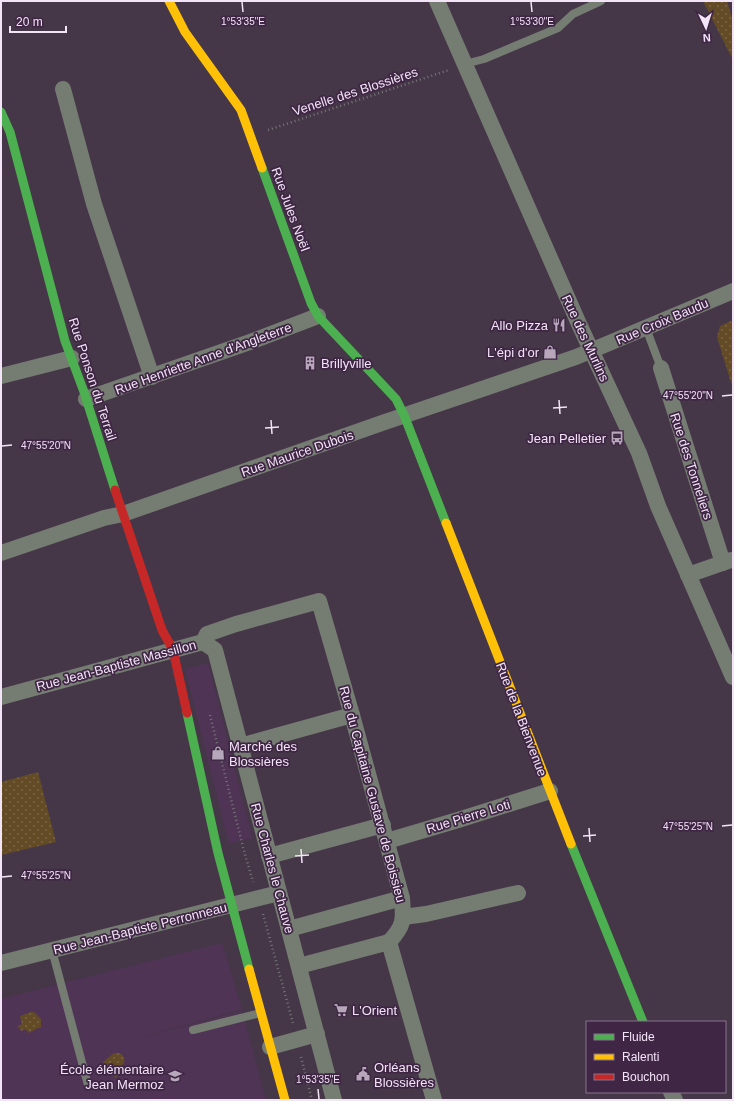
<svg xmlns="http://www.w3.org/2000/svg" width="734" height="1101" font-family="Helvetica,sans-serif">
<defs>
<pattern id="grass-dots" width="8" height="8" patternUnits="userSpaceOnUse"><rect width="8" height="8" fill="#634b25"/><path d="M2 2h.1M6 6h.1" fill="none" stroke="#7a6545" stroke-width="1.8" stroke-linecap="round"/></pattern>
</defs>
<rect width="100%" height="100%" fill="#453748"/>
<g fill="#4f3456">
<path d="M 208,663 L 252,838 L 229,844 L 185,669 Z"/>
<path d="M 222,943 L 242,1009 L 124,1042 L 242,1011 L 266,1100 L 1,1100 L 1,999 Z"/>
</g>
<g fill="url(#grass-dots)">
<path d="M 703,1 L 727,1 L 733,21 L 733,60 Z"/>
<path d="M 733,320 L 733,389 L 717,337 L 720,326 Z"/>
<path d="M 38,772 L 56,842 L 1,855 L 1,782 Z"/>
<path d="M 31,1012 L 34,1012 L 41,1019 L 41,1028 L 38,1028 L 29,1033 L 25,1029 L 21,1031 L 18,1026 L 22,1024 L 20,1016 Z"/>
<path d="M 114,1053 L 120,1053 C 127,1059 125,1062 120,1068 L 121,1073 L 116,1078 C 110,1072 103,1071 103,1062 Z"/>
</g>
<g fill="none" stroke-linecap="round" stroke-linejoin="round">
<g stroke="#757675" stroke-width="2.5" stroke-dasharray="1 3" stroke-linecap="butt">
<path d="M 268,130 L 449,70"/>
<path d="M 210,715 L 243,847 L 253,882"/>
<path d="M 263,914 L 293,1023"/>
<path d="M 301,1057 L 312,1100"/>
</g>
<g stroke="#757c72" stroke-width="8">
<path d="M 465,64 L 484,59 L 558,28 L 573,14 L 601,1"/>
<path d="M 646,328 L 661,368"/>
<path d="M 52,950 L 88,1085"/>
<path d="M 193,1030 L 260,1013"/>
</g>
<g stroke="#757c72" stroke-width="16">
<path d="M 437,1 L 579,324 L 639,453 L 658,506 L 733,677"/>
<path d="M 63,89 L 94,204 L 152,377"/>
<path d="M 661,368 L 723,563"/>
<path d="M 1,376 L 72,358"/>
<path d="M 86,399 L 250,342 L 318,316"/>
<path d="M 1,553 L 104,518 L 123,514 L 382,423 L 576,357 L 733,291"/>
<path d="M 688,575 L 731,560"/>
<path d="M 203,642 L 215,650 L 334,1100"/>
<path d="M 1,697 L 203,642 L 207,634 L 236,624 L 319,601 L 352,715 L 402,898 C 404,920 404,926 389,942 L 434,1100"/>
<path d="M 240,746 L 352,715"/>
<path d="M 387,841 L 458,820 L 550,791"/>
<path d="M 269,856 L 383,825"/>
<path d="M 403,917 L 426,914 L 518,893"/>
<path d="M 289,929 L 402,898"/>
<path d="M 1,963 L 279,893"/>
<path d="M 299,966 L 389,942"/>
<path d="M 270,1047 L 317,1034"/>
<path d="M 671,1092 L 675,1100"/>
</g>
<g stroke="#4caf50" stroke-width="9">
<path d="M 1,112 L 10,132 L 65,341 L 84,392 L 115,490"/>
<path d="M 262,168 L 311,303 L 318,316 L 396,399 L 404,415 L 446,523"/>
<path d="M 187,713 L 218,853 L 249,969"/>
<path d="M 571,844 L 643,1022"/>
</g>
<g stroke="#ffc107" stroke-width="9">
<path d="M 169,1 L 185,32 L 241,110 L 262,168"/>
<path d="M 446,523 L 571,844"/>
<path d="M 249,969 L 285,1100"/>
</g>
<path stroke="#c62828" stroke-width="9" d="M 115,490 L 162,630 L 173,650 L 187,713"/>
</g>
<path fill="none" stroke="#f3e4f7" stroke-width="1.5" d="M 242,2 L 243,12M 531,2 L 532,12M 722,396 L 732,395M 559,400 L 560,414M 553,408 L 567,407M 271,420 L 272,434M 265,428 L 279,427M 2,446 L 12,445M 722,826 L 732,825M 589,828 L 590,842M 583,836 L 596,835M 301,849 L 302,863M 295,856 L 309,855M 2,877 L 12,876M 318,1089 L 319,1099"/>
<defs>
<g id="restaurant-bare" transform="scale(1.08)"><path d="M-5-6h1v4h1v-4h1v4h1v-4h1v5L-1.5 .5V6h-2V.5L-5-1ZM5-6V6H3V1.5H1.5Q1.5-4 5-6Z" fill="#b6a7ba" stroke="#3f2644" stroke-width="2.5" paint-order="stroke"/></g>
<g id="shop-bare" transform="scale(1.08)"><path d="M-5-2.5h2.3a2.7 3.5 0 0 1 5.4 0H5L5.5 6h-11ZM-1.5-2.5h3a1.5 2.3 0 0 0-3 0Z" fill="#b6a7ba" stroke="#3f2644" stroke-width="2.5" paint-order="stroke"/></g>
<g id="building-bare" transform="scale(1.08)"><path d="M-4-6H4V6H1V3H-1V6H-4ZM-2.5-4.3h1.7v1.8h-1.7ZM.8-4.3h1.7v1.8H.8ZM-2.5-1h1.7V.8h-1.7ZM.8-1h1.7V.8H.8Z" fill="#b6a7ba" stroke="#3f2644" stroke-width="2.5" paint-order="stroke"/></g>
<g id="bus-bare" transform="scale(1.08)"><path d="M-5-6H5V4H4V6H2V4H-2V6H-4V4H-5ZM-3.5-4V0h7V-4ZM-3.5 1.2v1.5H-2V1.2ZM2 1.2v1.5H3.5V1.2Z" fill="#b6a7ba" stroke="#3f2644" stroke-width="2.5" paint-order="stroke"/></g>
<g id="supermarket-bare" transform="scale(1.08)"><path d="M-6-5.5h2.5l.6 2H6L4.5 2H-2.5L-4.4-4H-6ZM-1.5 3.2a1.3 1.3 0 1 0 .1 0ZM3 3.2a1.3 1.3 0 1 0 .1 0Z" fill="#b6a7ba" stroke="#3f2644" stroke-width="2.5" paint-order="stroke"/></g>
<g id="civic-bare" transform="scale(1.08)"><path d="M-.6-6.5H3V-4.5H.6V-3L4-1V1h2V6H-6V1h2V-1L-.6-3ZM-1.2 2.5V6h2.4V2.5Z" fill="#b6a7ba" stroke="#3f2644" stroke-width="2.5" paint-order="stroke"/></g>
<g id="school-bare" transform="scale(1.08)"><path d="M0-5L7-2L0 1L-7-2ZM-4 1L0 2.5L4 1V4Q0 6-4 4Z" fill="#b6a7ba" stroke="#3f2644" stroke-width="2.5" paint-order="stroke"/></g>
</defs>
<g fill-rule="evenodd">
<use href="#restaurant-bare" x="559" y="325"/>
<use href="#shop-bare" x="550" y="352"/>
<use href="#building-bare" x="310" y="363"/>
<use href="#bus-bare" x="617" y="438"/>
<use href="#shop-bare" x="218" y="753"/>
<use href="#supermarket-bare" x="341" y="1010"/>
<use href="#civic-bare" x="363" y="1074"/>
<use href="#school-bare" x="175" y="1076"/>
</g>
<g text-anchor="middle" stroke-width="3.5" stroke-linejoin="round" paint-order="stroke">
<g font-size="13" fill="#f3e4f7" stroke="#3f2644">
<text transform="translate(355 91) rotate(-18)" y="5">Venelle des Blossières</text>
<text transform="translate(291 209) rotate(70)" y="5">Rue Jules Noël</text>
<text transform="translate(662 321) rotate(-23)" y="5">Rue Croix Baudu</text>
<text transform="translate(586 338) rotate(65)" y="5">Rue des Murlins</text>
<text transform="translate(203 358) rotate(-20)" y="5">Rue Henriette Anne d'Angleterre</text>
<text transform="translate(93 379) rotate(72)" y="5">Rue Ponson du Terrail</text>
<text transform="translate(297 453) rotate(-19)" y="5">Rue Maurice Dubois</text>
<text transform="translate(692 466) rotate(72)" y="5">Rue des Tonneliers</text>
<text transform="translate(116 665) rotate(-15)" y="5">Rue Jean-Baptiste Massillon</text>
<text transform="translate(522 719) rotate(69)" y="5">Rue de la Bienvenue</text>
<text transform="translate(373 794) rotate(75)" y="5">Rue du Capitaine Gustave de Boissieu</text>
<text transform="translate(468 816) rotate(-17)" y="5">Rue Pierre Loti</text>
<text transform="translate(273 868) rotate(75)" y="5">Rue Charles le Chauve</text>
<text transform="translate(140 928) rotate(-14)" y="5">Rue Jean-Baptiste Perronneau</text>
</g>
<g font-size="13" fill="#f3e4f7" stroke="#3f2644" text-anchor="end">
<text x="548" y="330">Allo Pizza</text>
<text x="539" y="357">L'épi d'or</text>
<text x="321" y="368" text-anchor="start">Brillyville</text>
<text x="606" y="443">Jean Pelletier</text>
<text x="229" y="751" text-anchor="start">Marché des<tspan x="229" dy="15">Blossières</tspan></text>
<text x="352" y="1015" text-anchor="start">L'Orient</text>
<text x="374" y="1072" text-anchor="start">Orléans<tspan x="374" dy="15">Blossières</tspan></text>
<text x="164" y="1074">École élémentaire<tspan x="164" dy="15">Jean Mermoz</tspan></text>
</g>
</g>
<g font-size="10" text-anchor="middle" fill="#f3e4f7" stroke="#3f2644" stroke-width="3.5" stroke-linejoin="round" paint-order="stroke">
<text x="243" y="25">1°53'35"E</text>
<text x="532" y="25">1°53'30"E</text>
<text x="688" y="399">47°55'20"N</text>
<text x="46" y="449">47°55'20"N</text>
<text x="688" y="830">47°55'25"N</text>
<text x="46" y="879">47°55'25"N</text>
<text x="318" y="1083">1°53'35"E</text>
</g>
<rect width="734" height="1101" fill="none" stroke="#f3e4f7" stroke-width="4"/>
<rect x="586" y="1021" width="140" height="72" fill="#3f2644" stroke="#87728c"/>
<rect x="594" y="1034" width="20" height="6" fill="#4caf50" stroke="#87728c"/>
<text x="622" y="1041" font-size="12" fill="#f3e4f7">Fluide</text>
<rect x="594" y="1054" width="20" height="6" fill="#ffc107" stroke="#87728c"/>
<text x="622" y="1061" font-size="12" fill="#f3e4f7">Ralenti</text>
<rect x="594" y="1074" width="20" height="6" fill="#c62828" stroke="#87728c"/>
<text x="622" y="1081" font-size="12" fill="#f3e4f7">Bouchon</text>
<g transform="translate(706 28) rotate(176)" stroke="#3f2644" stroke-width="3" paint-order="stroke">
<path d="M0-3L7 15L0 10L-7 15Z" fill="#f3e4f7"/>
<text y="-6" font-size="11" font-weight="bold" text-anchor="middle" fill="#f3e4f7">N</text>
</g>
<path d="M10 26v6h56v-6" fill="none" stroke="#f3e4f7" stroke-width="2"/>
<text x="16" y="26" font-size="12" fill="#f3e4f7" stroke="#3f2644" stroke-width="3" paint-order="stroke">20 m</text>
</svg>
